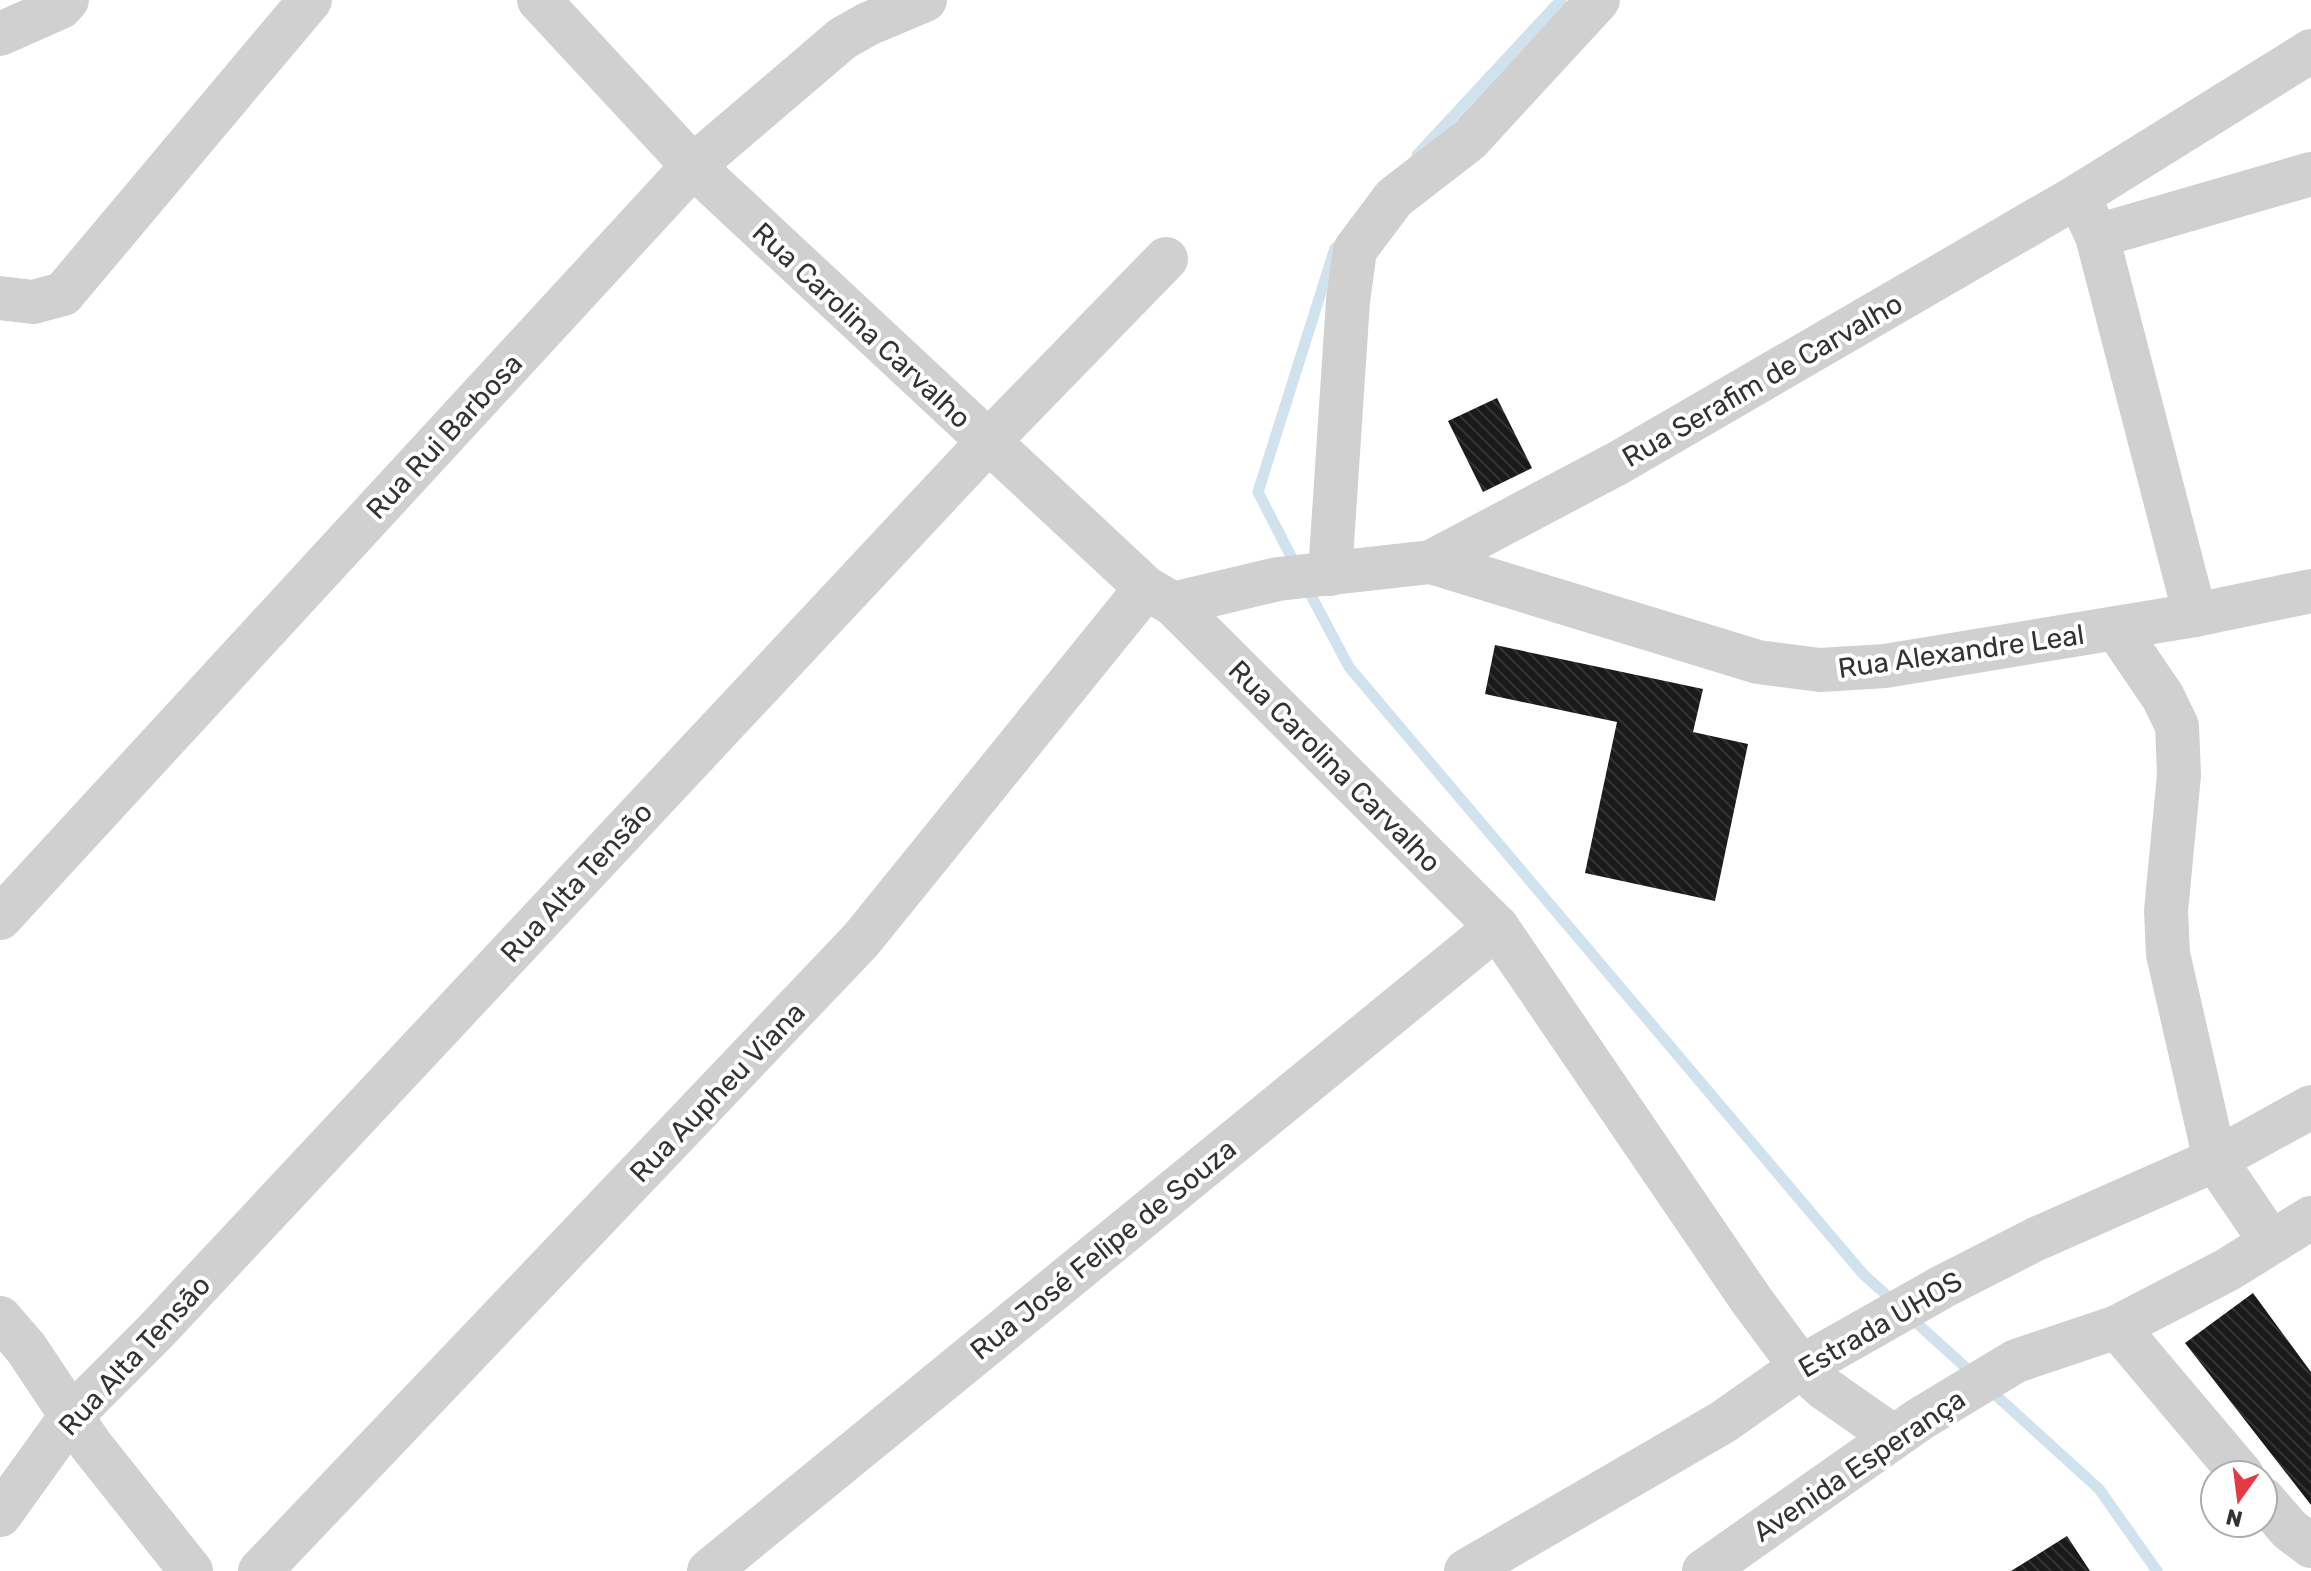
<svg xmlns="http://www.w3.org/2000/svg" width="2311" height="1571" font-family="Rubik,sans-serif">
<defs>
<pattern id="building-back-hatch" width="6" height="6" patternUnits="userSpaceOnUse" patternTransform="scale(2)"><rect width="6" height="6" fill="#1a1a1a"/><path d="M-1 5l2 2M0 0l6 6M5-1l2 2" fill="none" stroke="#333"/></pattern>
</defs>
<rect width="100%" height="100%" fill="#fff"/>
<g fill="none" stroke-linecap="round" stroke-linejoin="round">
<g stroke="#cfe2ee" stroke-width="11">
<path d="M 1417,155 L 1561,0"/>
<path d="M 1296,566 L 1258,492 L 1335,248"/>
<path d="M 1305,584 L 1349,667 L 1863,1274 L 1894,1302"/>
<path d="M 1910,1317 L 1974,1375"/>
<path d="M 1989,1389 L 2099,1489 L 2157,1571"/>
</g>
</g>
<g fill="url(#building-back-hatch)">
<path d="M 1497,398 L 1532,468 L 1483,492 L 1448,421 Z"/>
<path d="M 1495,645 L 1703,689 L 1693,732 L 1748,744 L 1715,901 L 1585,873 L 1617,722 L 1485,694 Z"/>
<path d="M 2253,1293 L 2311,1372 L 2311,1505 L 2185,1343 Z"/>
<path d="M 2067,1536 L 2090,1571 L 2011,1571 Z"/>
</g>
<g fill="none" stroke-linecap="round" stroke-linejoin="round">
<g stroke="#d0d0d0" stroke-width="44">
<path d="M 539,0 L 693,166 L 1146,588 L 1173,604 L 1497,927 L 1752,1301 L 1801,1367 L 1824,1388 L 1894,1437"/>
<path d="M 0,34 L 61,7 L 67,0"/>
<path d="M 2078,196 L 2097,236 L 2195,615"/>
<path d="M 2097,236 L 2311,174"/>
<path d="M 0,298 L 33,302 L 63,294 L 310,0"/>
<path d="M 1431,562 L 1758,662 L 1820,670 L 1885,666 L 2195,615 L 2311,591"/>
<path d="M 1330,574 L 1348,301 L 1355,250 L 1394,198 L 1469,140 L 1598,0"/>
<path d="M 1173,604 L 1278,579 L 1431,562 L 1618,463 L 2078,196 L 2311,51"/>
<path d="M 2116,628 L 2163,697 L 2177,726 L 2179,775 L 2166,911 L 2168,954 L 2215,1160 L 2271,1242"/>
<path d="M 0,918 L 693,166 L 843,38 L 868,24 L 925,0"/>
<path d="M 0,1318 L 26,1348 L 90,1444 L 191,1571"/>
<path d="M 2117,1327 L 2242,1475"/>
<path d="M 2263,1499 L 2290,1530 L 2311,1546"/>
<path d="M 0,1515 L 71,1416 L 156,1331 L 988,442 L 1166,259"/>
<path d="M 260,1571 L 861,940 L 1146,588"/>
<path d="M 709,1571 L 1497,927"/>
<path d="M 1466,1571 L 1723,1422 L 1801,1367 L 1942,1287 L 2036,1239 L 2215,1160 L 2311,1107"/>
<path d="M 1704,1571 L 1920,1419 L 2016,1361 L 2117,1327 L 2227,1270 L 2311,1218"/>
</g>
</g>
<g text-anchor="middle" stroke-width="8" stroke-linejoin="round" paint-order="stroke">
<g font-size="28" fill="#333" stroke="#fff">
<text transform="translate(862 325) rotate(43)" y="10">Rua Carolina Carvalho</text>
<text transform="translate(1762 380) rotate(-30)" y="10">Rua Serafim de Carvalho</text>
<text transform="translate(444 436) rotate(-47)" y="10">Rua Rui Barbosa</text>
<text transform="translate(1961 651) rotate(-8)" y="10">Rua Alexandre Leal</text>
<text transform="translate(1335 766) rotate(45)" y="10">Rua Carolina Carvalho</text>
<text transform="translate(576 882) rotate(-47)" y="10">Rua Alta Tensão</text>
<text transform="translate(717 1092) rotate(-46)" y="10">Rua Aupheu Viana</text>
<text transform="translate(1103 1249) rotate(-39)" y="10">Rua José Felipe de Souza</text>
<text transform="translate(1880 1324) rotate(-30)" y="10">Estrada UHOS</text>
<text transform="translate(134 1355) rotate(-47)" y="10">Rua Alta Tensão</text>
<text transform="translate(1859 1465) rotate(-34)" y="10">Avenida Esperança</text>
</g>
</g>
<g transform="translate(2239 1499) rotate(194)"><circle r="38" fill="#ffffff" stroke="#adadad" stroke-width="2"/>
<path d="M0-6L14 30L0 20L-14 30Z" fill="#e63946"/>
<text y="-12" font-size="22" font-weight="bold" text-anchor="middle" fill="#333333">N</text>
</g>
</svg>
